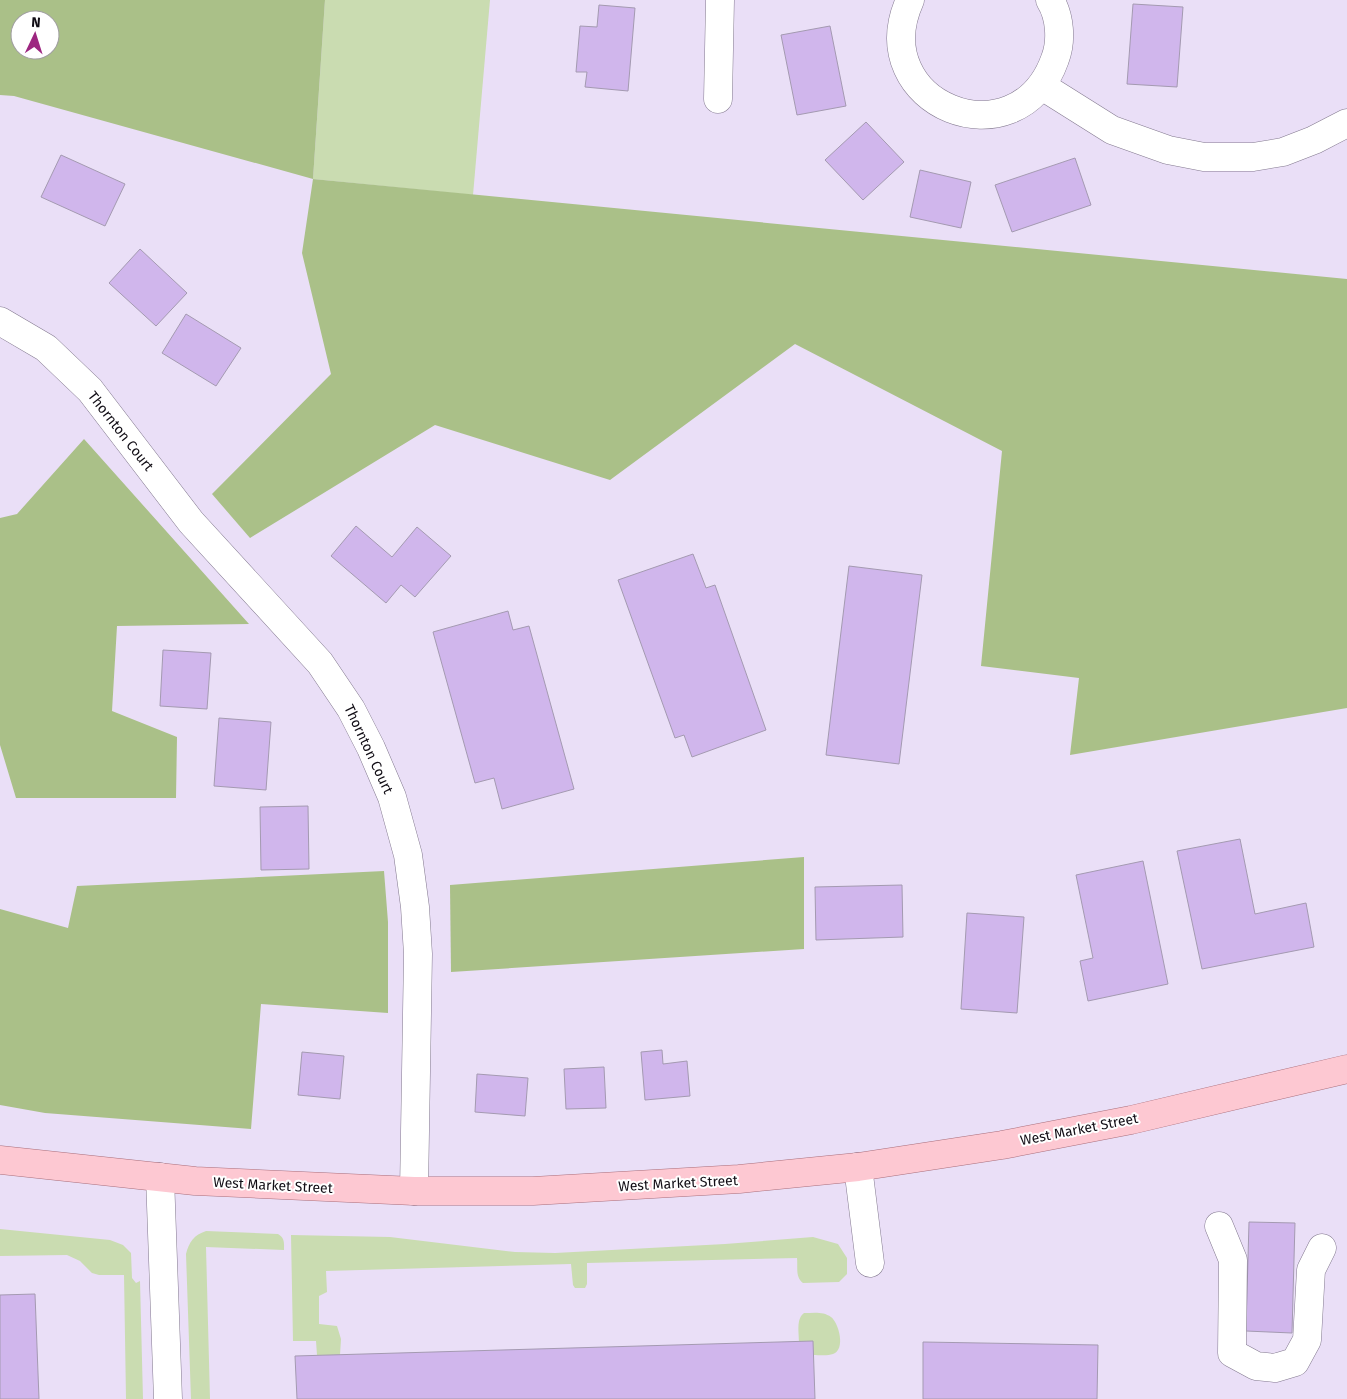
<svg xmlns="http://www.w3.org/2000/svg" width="1347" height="1399" font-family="'Fira Sans',sans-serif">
<rect width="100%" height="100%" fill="#eadff7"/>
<g fill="#cadcb1">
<path d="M 325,0 L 490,0 L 473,195 L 313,179 Z"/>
<path d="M 0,1229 L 110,1240 L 123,1245 L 131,1253 L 132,1278 L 136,1283 L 140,1281 L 143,1399 L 126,1399 L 124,1275 L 99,1275 L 92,1273 L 80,1261 L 67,1255 L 0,1256 Z"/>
<path d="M 206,1231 L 278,1234 C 285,1238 284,1243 284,1250 L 206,1247 L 210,1399 L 191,1399 L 186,1254 C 189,1242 194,1235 206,1231 Z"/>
<path d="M 291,1235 L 390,1237 L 515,1252 L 555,1253 L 725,1244 L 813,1237 L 838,1244 L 847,1258 L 847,1274 L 839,1282 L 803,1283 C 795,1277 798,1267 797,1258 L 587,1263 L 587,1284 L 585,1288 L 575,1288 L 573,1285 L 571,1264 L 326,1271 L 327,1292 L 319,1296 L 319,1324 L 337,1326 L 341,1339 L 340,1355 L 317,1355 L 316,1341 L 293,1341 Z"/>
<path d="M 804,1313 C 813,1313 823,1311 831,1317 C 839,1323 846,1350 833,1354 C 828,1356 819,1355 813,1355 L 813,1341 L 799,1342 C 799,1332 796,1319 804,1313 Z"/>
</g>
<g fill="#aac088" fill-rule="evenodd">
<path d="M 0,0 L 325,0 L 313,179 L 1347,279 L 1347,708 L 1070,755 L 1079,678 L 981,666 L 1002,451 L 795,344 L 610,480 L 435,425 L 250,538 L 212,494 L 331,374 L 302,253 L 313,179 L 14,96 L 0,95 ZM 20,20 L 50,20 L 50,50 L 20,50 Z"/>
<path d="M 84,439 L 249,624 L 117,626 L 112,711 L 177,737 L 176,798 L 16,798 L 0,745 L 0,518 L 17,514 Z"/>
<path d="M 804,857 L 804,949 L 451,972 L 450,885 Z"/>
<path d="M 384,871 L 388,922 L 388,1013 L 261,1004 L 251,1129 L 45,1113 L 0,1105 L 0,909 L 68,928 L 77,886 Z"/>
</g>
<g fill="#d0b6ec" stroke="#a49ab1">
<path d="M 1133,4 L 1183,7 L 1177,87 L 1127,84 Z"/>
<path d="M 599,5 L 635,8 L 628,91 L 585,87 L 587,72 L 576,72 L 580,26 L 597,27 Z"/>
<path d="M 830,26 L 846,106 L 797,115 L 781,35 Z"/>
<path d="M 866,122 L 904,162 L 863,200 L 825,160 Z"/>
<path d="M 61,155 L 125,184 L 105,226 L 41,197 Z"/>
<path d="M 1075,158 L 1091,205 L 1012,232 L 995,185 Z"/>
<path d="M 920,170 L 971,182 L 961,228 L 910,217 Z"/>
<path d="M 140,249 L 187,293 L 156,326 L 109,283 Z"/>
<path d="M 186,314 L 241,348 L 216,386 L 162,353 Z"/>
<path d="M 356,526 L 392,557 L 417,527 L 451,556 L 415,597 L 401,585 L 386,603 L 331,556 Z"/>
<path d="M 693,554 L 706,588 L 715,585 L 766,730 L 692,757 L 684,735 L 675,738 L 618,580 Z"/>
<path d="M 849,566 L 922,575 L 899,764 L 826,755 Z"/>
<path d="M 508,611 L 513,630 L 529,626 L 574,789 L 502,809 L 494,778 L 475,783 L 433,632 Z"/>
<path d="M 163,650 L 211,653 L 207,709 L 160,706 Z"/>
<path d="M 219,718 L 271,722 L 266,790 L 214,786 Z"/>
<path d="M 308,806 L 309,869 L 261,870 L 260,807 Z"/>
<path d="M 1240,839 L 1255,914 L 1306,903 L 1314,947 L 1202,969 L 1177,851 Z"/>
<path d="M 1143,861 L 1168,984 L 1088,1001 L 1080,961 L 1093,958 L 1076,875 Z"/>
<path d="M 902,885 L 903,937 L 816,940 L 815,887 Z"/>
<path d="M 967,913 L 1024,917 L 1017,1013 L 961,1009 Z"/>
<path d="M 662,1050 L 663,1064 L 687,1061 L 690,1096 L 645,1100 L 641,1052 Z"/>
<path d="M 302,1052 L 344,1056 L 340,1099 L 298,1095 Z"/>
<path d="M 604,1067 L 606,1108 L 566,1109 L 564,1069 Z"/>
<path d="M 477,1074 L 528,1078 L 525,1116 L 475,1112 Z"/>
<path d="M 1249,1222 L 1295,1223 L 1292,1333 L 1246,1331 Z"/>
<path d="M 35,1294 L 39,1399 L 0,1399 L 0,1295 Z"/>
<path d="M 813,1341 L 815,1399 L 297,1399 L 295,1356 Z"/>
<path d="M 923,1342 L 1098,1345 L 1097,1399 L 923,1399 Z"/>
</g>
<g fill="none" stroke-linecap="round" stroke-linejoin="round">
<g stroke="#83798f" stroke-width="29">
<g id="minor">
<path d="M 910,0 C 863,104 1017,166 1055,59 C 1062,41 1060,16 1050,0"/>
<path d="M 1042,86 L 1112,130 L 1168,150 L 1204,157 L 1253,157 L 1283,152 L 1314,140 L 1347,123"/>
<path d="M 718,99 L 720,0"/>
<path d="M 0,321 L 46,348 L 90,390 L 191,522 L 320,663 L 351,709 L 371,748 L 392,797 L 408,855 L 415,907 L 418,954 L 414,1191"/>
<path d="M 858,1167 L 870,1263"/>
<path d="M 160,1177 L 168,1399"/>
<path d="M 1219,1226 L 1233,1260 L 1232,1353 L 1256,1366 L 1275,1368 L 1295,1362 L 1307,1340 L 1311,1270 L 1322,1248"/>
</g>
</g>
<g stroke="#a96f7c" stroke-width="29">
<path id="major" d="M 0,1160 L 195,1181 L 414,1191 L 533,1191 L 739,1179 L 858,1167 L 1002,1145 L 1131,1120 L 1347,1069"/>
</g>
<use href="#minor" stroke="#fff" stroke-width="28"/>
<use href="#major" stroke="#fdc8d2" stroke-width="28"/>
</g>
<g text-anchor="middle" stroke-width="4" stroke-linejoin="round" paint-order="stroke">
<g font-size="14" fill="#110d15" stroke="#fff">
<text transform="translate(121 431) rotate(52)" y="5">Thornton Court</text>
<text transform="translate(369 749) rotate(65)" y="5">Thornton Court</text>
<text transform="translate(1079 1129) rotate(-11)" y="5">West Market Street</text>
<text transform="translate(678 1183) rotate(-3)" y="5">West Market Street</text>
<text transform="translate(273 1185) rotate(3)" y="5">West Market Street</text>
</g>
</g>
<g transform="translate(35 35) rotate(4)"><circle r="24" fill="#ffffff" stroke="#a09ea1"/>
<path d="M0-4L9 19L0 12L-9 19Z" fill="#9d2680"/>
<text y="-8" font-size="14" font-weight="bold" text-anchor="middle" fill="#110d15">N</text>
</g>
</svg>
